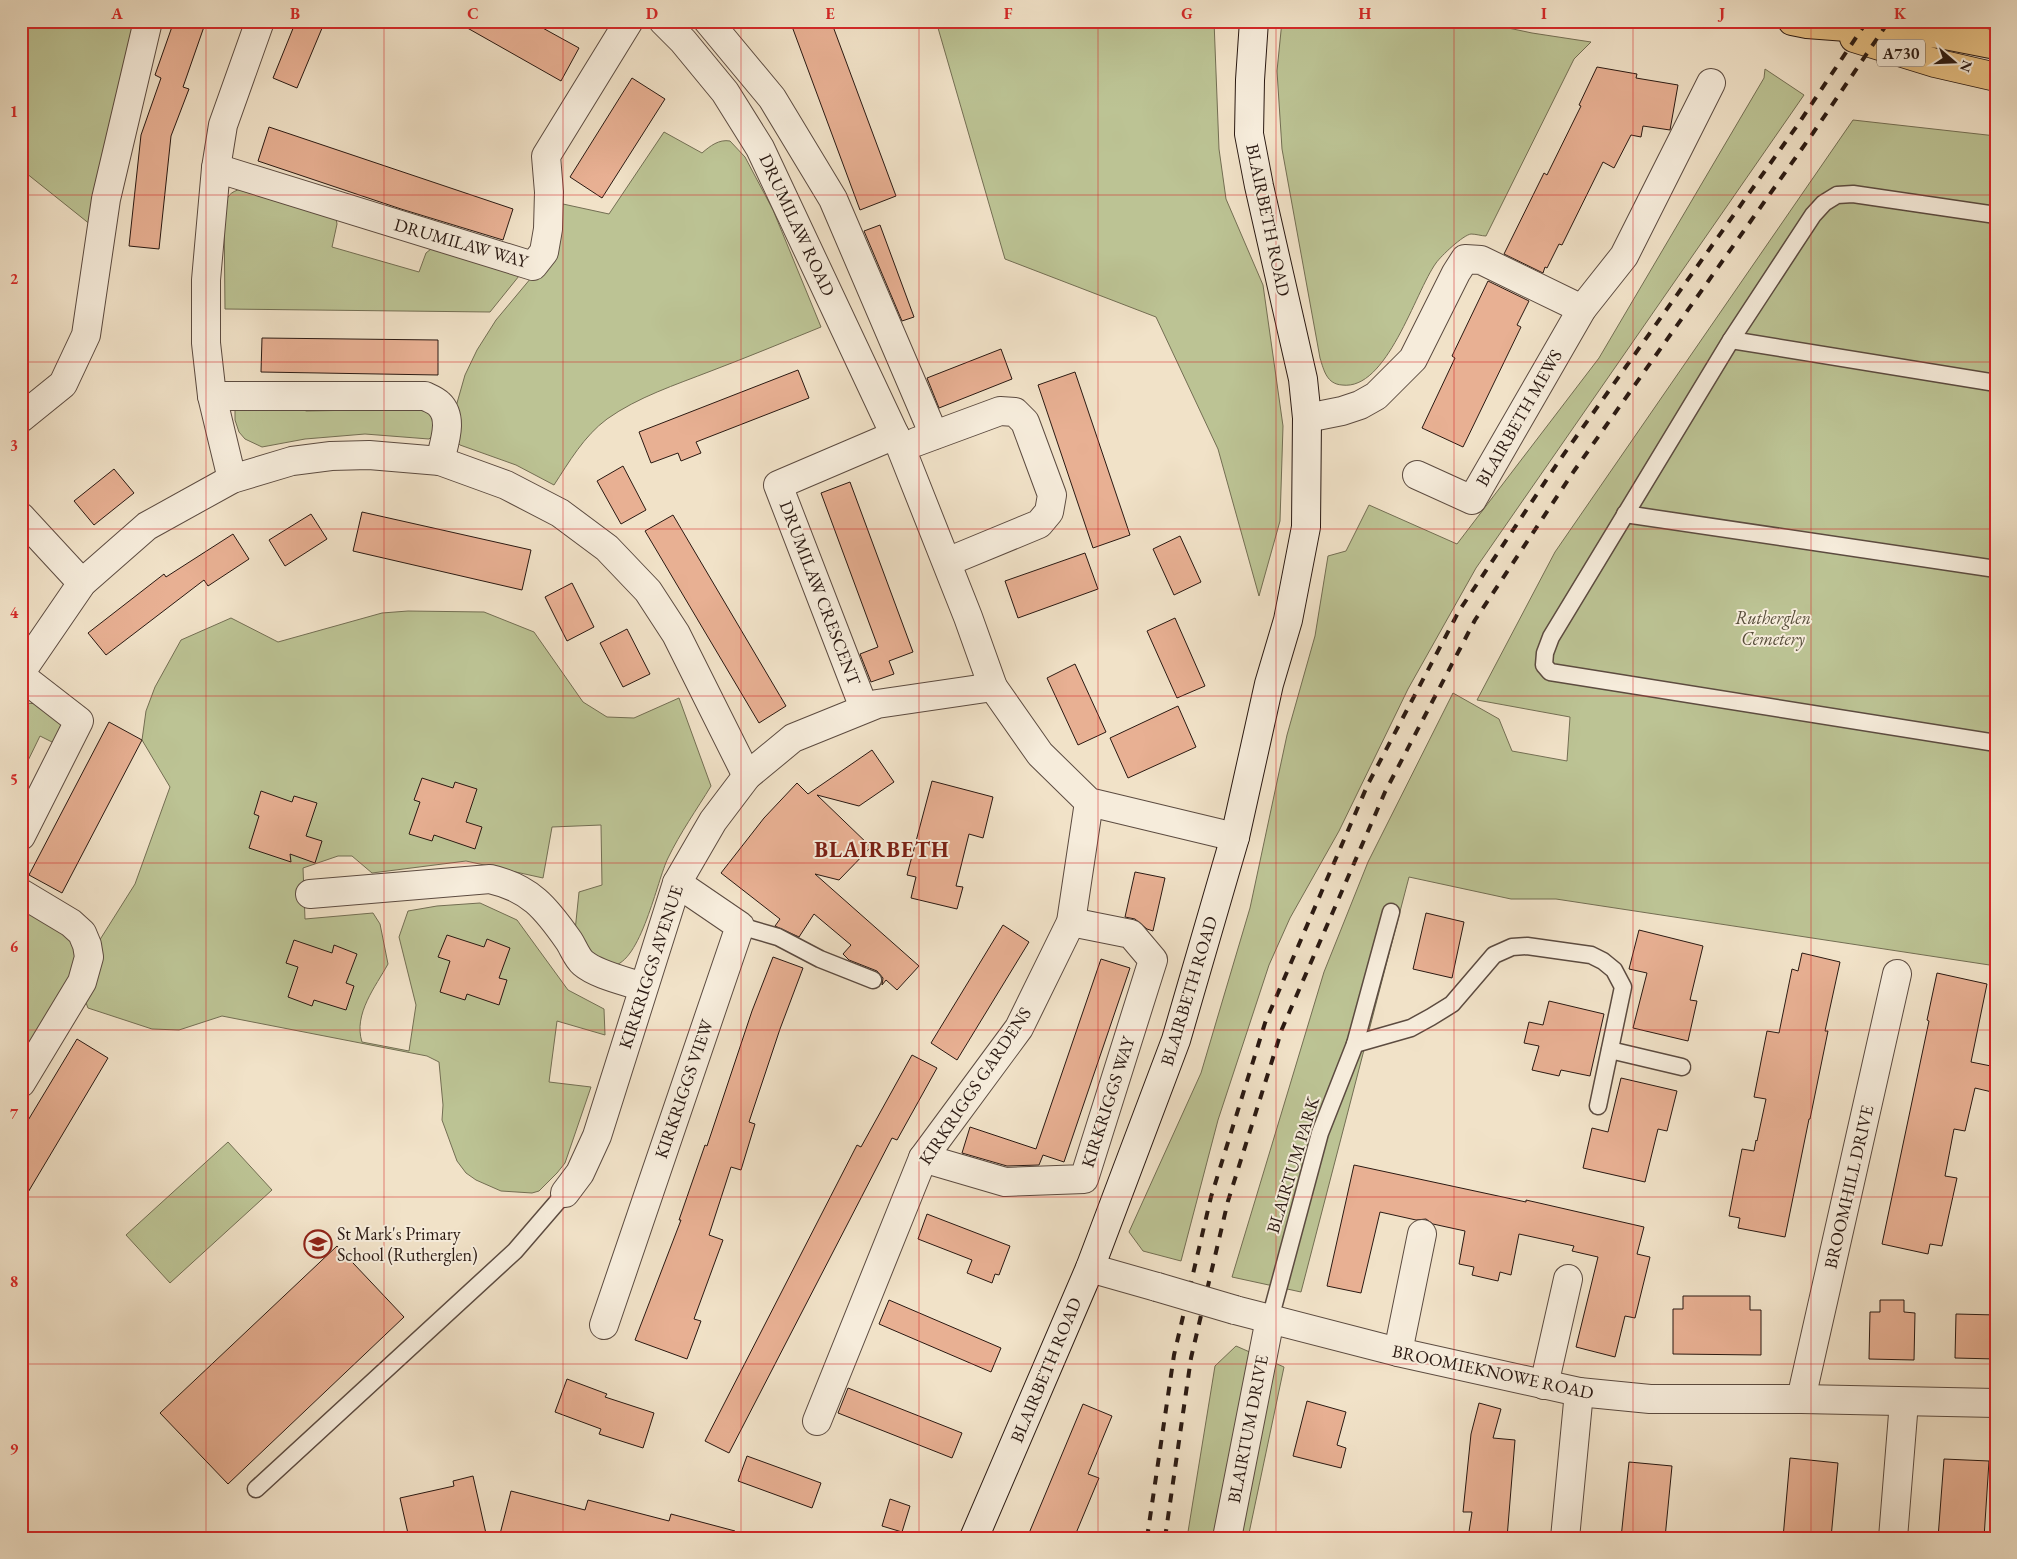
<svg xmlns="http://www.w3.org/2000/svg" width="2017" height="1559" font-family="'EB Garamond',serif">
<rect width="100%" height="100%" fill="#f1e2c8"/>
<filter id="stains"><feTurbulence type="fractalNoise" baseFrequency=".004" numOctaves="4"/><feColorMatrix values="0 0 0 0 .2 0 0 0 0 .09 0 0 0 0 .02 0 0 0 .5 -.17"/></filter>
<radialGradient id="worn" r=".72"><stop offset=".6" stop-color="#630" stop-opacity="0"/><stop offset="1" stop-color="#630" stop-opacity=".3"/></radialGradient>
<g fill="#bcc394" stroke="#736e53">
<path d="M 21,21 L 138,21 L 91,225 L 21,169 Z"/>
<path d="M 936,21 L 1214,21 L 1219,149 L 1226,199 L 1263,285 L 1283,426 L 1280,521 L 1259,596 L 1218,449 L 1156,317 L 1005,259 Z"/>
<path d="M 1282,21 L 1475,21 L 1532,33 L 1591,42 L 1574,59 L 1486,236 C 1482,236 1476,234 1471,234 C 1463,235 1441,256 1436,263 C 1415,292 1387,391 1342,385 C 1327,384 1324,371 1320,358 L 1282,149 L 1277,71 Z"/>
<path d="M 1765,69 L 1804,95 L 1476,568 L 1408,689 L 1339,831 L 1290,918 L 1269,965 L 1218,1120 L 1181,1261 L 1143,1251 L 1129,1232 L 1201,1073 L 1250,908 L 1287,735 L 1315,636 L 1328,556 L 1346,551 L 1369,505 L 1457,544 L 1599,358 L 1764,78 Z"/>
<path d="M 1853,120 L 1996,136 L 1996,966 L 1556,899 L 1511,899 L 1409,877 L 1301,1292 L 1232,1277 L 1324,972 L 1368,862 L 1453,693 L 1499,719 L 1512,751 L 1567,761 L 1570,717 L 1477,700 L 1555,552 Z"/>
<path d="M 664,132 L 702,153 C 710,146 719,139 730,141 L 745,157 L 773,210 L 821,327 C 784,342 748,357 711,371 C 675,385 638,397 607,419 C 584,436 569,462 554,485 L 516,465 L 460,445 L 455,440 L 455,410 L 465,375 L 477,350 L 496,320 L 551,254 L 563,204 L 609,214 Z"/>
<path d="M 241,189 L 336,218 L 337,224 L 332,247 L 419,272 L 426,253 L 431,249 L 441,250 L 519,276 L 490,312 L 225,309 L 224,207 C 227,196 230,192 241,189 Z"/>
<path d="M 295,404 L 306,411 L 362,410 L 370,405 L 424,408 L 435,418 L 434,434 L 429,439 L 365,434 L 305,439 L 262,447 L 245,439 L 239,432 L 235,420 L 235,408 Z"/>
<path d="M 408,611 L 484,612 L 534,632 L 583,702 L 607,717 L 634,718 L 679,698 L 711,786 C 697,809 680,833 668,858 C 657,880 641,963 612,966 C 596,967 583,942 575,931 L 579,892 L 602,885 L 601,825 L 552,827 L 543,878 L 466,861 L 372,873 L 352,856 L 338,856 L 303,868 L 305,919 L 373,913 L 380,924 L 388,964 C 376,986 353,1014 362,1042 L 409,1051 L 416,1005 L 399,937 L 408,911 L 437,906 L 480,903 L 517,920 L 568,990 L 604,1009 L 605,1035 L 557,1021 L 549,1082 L 591,1087 L 565,1163 L 557,1173 L 539,1191 L 532,1193 L 501,1191 L 476,1180 L 466,1173 L 457,1161 L 442,1120 L 443,1105 L 439,1062 L 427,1056 L 222,1016 L 179,1030 L 152,1029 L 88,1008 L 83,995 L 89,957 L 135,884 L 170,787 L 142,740 L 146,711 L 155,687 L 181,640 L 231,618 L 278,642 L 382,613 Z"/>
<path d="M 24,703 L 41,704 L 62,724 L 58,745 L 40,736 L 21,775 L 21,705 Z"/>
<path d="M 21,906 L 75,942 L 77,970 L 26,1051 L 21,1048 Z"/>
<path d="M 228,1142 L 272,1190 L 170,1283 L 126,1235 Z"/>
<path d="M 1236,1346 L 1284,1367 L 1248,1538 L 1187,1538 L 1215,1366 Z"/>
</g>
<g fill="#e8b093" stroke="#2a1912">
<path d="M 174,21 L 206,21 L 183,87 L 189,89 L 171,136 L 159,249 L 129,246 L 141,135 L 161,78 L 155,75 Z"/>
<path d="M 296,21 L 325,21 L 297,88 L 273,78 Z"/>
<path d="M 455,21 L 530,21 L 579,48 L 561,81 Z"/>
<path d="M 790,21 L 831,21 L 896,196 L 860,210 Z"/>
<path d="M 1597,67 L 1637,74 L 1636,78 L 1678,85 L 1670,130 L 1643,126 L 1641,137 L 1631,135 L 1614,168 L 1603,162 L 1562,245 L 1559,244 L 1547,268 L 1545,267 L 1543,273 L 1504,254 L 1544,173 L 1547,175 L 1581,106 L 1579,105 Z"/>
<path d="M 632,78 L 665,99 L 602,198 L 570,177 Z"/>
<path d="M 269,127 L 513,209 L 503,240 L 401,209 L 258,161 Z"/>
<path d="M 880,225 L 914,317 L 902,321 L 864,231 Z"/>
<path d="M 1488,281 L 1529,301 L 1517,325 L 1521,327 L 1463,447 L 1422,428 L 1455,358 L 1452,356 Z"/>
<path d="M 262,338 L 438,340 L 438,375 L 261,372 Z"/>
<path d="M 1001,349 L 1012,379 L 939,408 L 927,378 Z"/>
<path d="M 798,370 L 809,398 L 696,442 L 701,453 L 681,461 L 678,453 L 651,463 L 639,432 Z"/>
<path d="M 1075,372 L 1130,535 L 1093,548 L 1038,385 Z"/>
<path d="M 623,466 L 646,510 L 621,524 L 597,481 Z"/>
<path d="M 114,469 L 134,493 L 94,525 L 74,501 Z"/>
<path d="M 850,482 L 913,652 L 889,661 L 894,674 L 871,682 L 860,654 L 878,647 L 821,493 Z"/>
<path d="M 362,512 L 531,550 L 522,590 L 353,551 Z"/>
<path d="M 311,514 L 327,539 L 285,566 L 269,540 Z"/>
<path d="M 673,515 L 786,706 L 759,723 L 645,531 Z"/>
<path d="M 233,534 L 249,559 L 208,586 L 204,580 L 106,655 L 88,633 L 164,574 L 166,577 Z"/>
<path d="M 1180,536 L 1201,582 L 1174,595 L 1153,549 Z"/>
<path d="M 1085,553 L 1098,589 L 1018,618 L 1005,581 Z"/>
<path d="M 572,583 L 594,627 L 567,641 L 545,597 Z"/>
<path d="M 1175,618 L 1205,686 L 1177,698 L 1147,631 Z"/>
<path d="M 627,629 L 650,674 L 623,687 L 600,643 Z"/>
<path d="M 1075,664 L 1106,732 L 1078,745 L 1047,678 Z"/>
<path d="M 1178,706 L 1196,747 L 1128,778 L 1110,738 Z"/>
<path d="M 109,722 L 142,740 L 62,893 L 29,875 Z"/>
<path d="M 872,750 L 894,782 L 859,806 L 817,795 L 871,847 L 839,880 L 815,874 L 919,966 L 897,990 L 886,980 L 882,985 L 883,978 L 877,971 L 849,960 L 843,954 L 851,945 L 814,914 L 799,937 L 775,926 L 780,919 L 721,873 L 764,818 L 797,783 L 808,794 Z"/>
<path d="M 422,778 L 453,788 L 455,782 L 477,789 L 466,822 L 482,827 L 475,849 L 434,835 L 432,841 L 409,834 L 420,802 L 414,800 Z"/>
<path d="M 932,781 L 993,797 L 983,838 L 969,834 L 956,886 L 963,887 L 957,909 L 911,898 L 916,877 L 907,875 Z"/>
<path d="M 261,791 L 292,802 L 294,796 L 317,803 L 306,836 L 322,841 L 315,863 L 290,854 L 291,862 L 249,848 L 259,816 L 254,814 Z"/>
<path d="M 1135,872 L 1165,878 L 1153,931 L 1147,929 L 1135,919 L 1125,917 Z"/>
<path d="M 1426,913 L 1464,922 L 1452,978 L 1413,969 Z"/>
<path d="M 1003,925 L 1029,942 L 957,1060 L 931,1043 Z"/>
<path d="M 1639,930 L 1703,946 L 1690,1000 L 1697,1001 L 1688,1041 L 1633,1028 L 1647,973 L 1629,969 Z"/>
<path d="M 447,935 L 484,947 L 487,939 L 510,948 L 499,978 L 507,980 L 499,1005 L 467,994 L 465,1000 L 440,992 L 450,961 L 438,957 Z"/>
<path d="M 294,940 L 332,953 L 334,945 L 357,954 L 346,983 L 354,986 L 346,1010 L 314,1000 L 312,1006 L 288,997 L 298,967 L 286,963 Z"/>
<path d="M 1802,953 L 1840,962 L 1825,1031 L 1828,1031 L 1810,1119 L 1809,1119 L 1785,1237 L 1738,1228 L 1740,1218 L 1729,1216 L 1742,1149 L 1754,1151 L 1756,1140 L 1757,1141 L 1766,1099 L 1754,1097 L 1767,1031 L 1779,1033 L 1792,969 L 1798,971 Z"/>
<path d="M 773,957 L 803,968 L 780,1029 L 749,1122 L 755,1124 L 741,1170 L 731,1167 L 709,1235 L 723,1240 L 694,1319 L 701,1321 L 687,1359 L 635,1340 L 681,1220 L 679,1220 L 705,1145 L 707,1146 L 752,1011 Z"/>
<path d="M 1101,959 L 1130,968 L 1064,1162 L 1043,1155 L 1039,1165 L 1007,1166 L 962,1153 L 970,1127 L 1036,1149 Z"/>
<path d="M 1937,973 L 1987,984 L 1971,1062 L 1996,1067 L 1996,1072 L 1992,1092 L 1975,1088 L 1965,1131 L 1954,1129 L 1945,1176 L 1957,1178 L 1942,1246 L 1930,1244 L 1928,1254 L 1882,1244 L 1929,1021 L 1927,1020 Z"/>
<path d="M 1549,1001 L 1604,1014 L 1590,1076 L 1561,1070 L 1559,1076 L 1532,1070 L 1539,1046 L 1524,1043 L 1529,1022 L 1543,1025 Z"/>
<path d="M 77,1039 L 108,1058 L 21,1204 L 21,1132 Z"/>
<path d="M 912,1055 L 937,1068 L 897,1140 L 892,1138 L 729,1453 L 705,1441 L 857,1145 L 861,1147 Z"/>
<path d="M 1621,1078 L 1677,1091 L 1667,1131 L 1658,1129 L 1645,1182 L 1583,1168 L 1592,1128 L 1608,1132 Z"/>
<path d="M 1354,1165 L 1526,1202 L 1526,1200 L 1644,1227 L 1637,1254 L 1650,1257 L 1635,1318 L 1625,1316 L 1615,1357 L 1576,1347 L 1598,1257 L 1572,1251 L 1574,1246 L 1519,1234 L 1511,1275 L 1500,1272 L 1498,1281 L 1472,1275 L 1474,1267 L 1459,1264 L 1465,1231 L 1433,1224 L 1426,1219 L 1416,1220 L 1380,1212 L 1361,1293 L 1327,1286 Z"/>
<path d="M 927,1214 L 1010,1246 L 999,1275 L 995,1274 L 992,1283 L 967,1273 L 972,1260 L 918,1239 Z"/>
<path d="M 337,1246 L 404,1317 L 228,1484 L 160,1413 Z"/>
<path d="M 1683,1296 L 1750,1296 L 1750,1310 L 1761,1310 L 1761,1355 L 1673,1354 L 1673,1309 L 1683,1309 Z"/>
<path d="M 889,1300 L 1001,1348 L 991,1372 L 879,1324 Z"/>
<path d="M 1880,1300 L 1904,1300 L 1904,1312 L 1915,1313 L 1914,1360 L 1869,1359 L 1870,1312 L 1880,1312 Z"/>
<path d="M 1956,1314 L 1996,1315 L 1996,1359 L 1955,1358 Z"/>
<path d="M 567,1379 L 607,1394 L 605,1397 L 654,1413 L 643,1448 L 599,1434 L 601,1429 L 555,1412 Z"/>
<path d="M 848,1388 L 962,1433 L 952,1458 L 838,1413 Z"/>
<path d="M 1307,1401 L 1346,1412 L 1337,1445 L 1346,1448 L 1341,1468 L 1293,1456 Z"/>
<path d="M 1479,1403 L 1501,1409 L 1493,1438 L 1515,1440 L 1507,1538 L 1468,1538 L 1472,1512 L 1463,1512 L 1471,1434 Z"/>
<path d="M 1083,1404 L 1112,1416 L 1088,1474 L 1099,1478 L 1074,1538 L 1027,1538 Z"/>
<path d="M 747,1456 L 821,1483 L 812,1508 L 738,1481 Z"/>
<path d="M 1790,1458 L 1838,1463 L 1831,1538 L 1783,1538 Z"/>
<path d="M 1944,1459 L 1989,1461 L 1984,1538 L 1938,1538 Z"/>
<path d="M 1629,1462 L 1672,1466 L 1665,1538 L 1621,1538 Z"/>
<path d="M 473,1476 L 487,1538 L 466,1538 L 464,1532 L 437,1538 L 409,1538 L 400,1498 L 454,1486 L 453,1481 Z"/>
<path d="M 511,1491 L 585,1510 L 588,1500 L 669,1521 L 671,1514 L 735,1531 L 734,1538 L 499,1538 Z"/>
<path d="M 890,1499 L 910,1506 L 902,1532 L 882,1526 Z"/>
</g>
<g fill="none" stroke-linecap="round" stroke-linejoin="round">
<g stroke="#5c4b40" stroke-width="19">
<g id="lane">
<path d="M 1996,215 L 1853,194 L 1837,195 L 1824,203 L 1813,215 L 1731,340 L 1996,383"/>
<path d="M 1731,340 L 1551,637 L 1545,653 L 1544,665 L 1550,672 L 1996,743"/>
<path d="M 1625,514 L 1996,569"/>
<path d="M 740,926 L 778,937 L 820,959 L 873,980"/>
<path d="M 1355,1044 L 1391,912"/>
<path d="M 1610,1050 L 1682,1067"/>
<path d="M 1270,1319 L 1320,1133 L 1355,1044 L 1411,1028 L 1431,1017 L 1452,1004 L 1494,955 L 1512,947 L 1527,946 L 1591,955 L 1603,961 L 1614,970 L 1623,987 L 1598,1106"/>
<path d="M 256,1489 L 515,1251 L 565,1193"/>
</g>
</g>
<g stroke="#5c4b40" stroke-width="30">
<g id="street">
<path d="M 663,21 L 683,41 L 725,92 L 760,148 L 901,448 L 968,617 L 993,687 L 1040,754 L 1089,802 L 1235,837"/>
<path d="M 708,21 L 772,98 L 833,199 L 934,435"/>
<path d="M 216,168 L 533,266 L 544,252 L 548,229 L 549,192 L 546,156 L 629,21"/>
<path d="M 212,396 L 425,396 C 429,398 435,400 439,404 C 454,418 444,443 440,461"/>
<path d="M 21,418 L 63,384 L 86,335 L 106,199 L 148,21"/>
<path d="M 1307,418 L 1342,411 L 1360,405 L 1376,396 L 1413,359 L 1456,273 L 1465,259 L 1481,260 L 1582,309"/>
<path d="M 916,442 L 1000,411 L 1015,412 L 1025,422 L 1052,495 L 1049,512 L 1039,524 L 947,562"/>
<path d="M 1417,475 L 1472,500 L 1582,309 L 1624,256 L 1711,83"/>
<path d="M 232,479 L 212,396 L 206,343 L 206,280 L 216,168 L 223,125 L 260,21"/>
<path d="M 21,517 L 82,583"/>
<path d="M 21,672 L 82,583 L 147,526 L 232,479 L 292,461 L 331,456 L 369,455 L 440,461 L 506,485 L 560,513 L 607,548 L 648,591 L 676,634 L 747,776"/>
<path d="M 21,676 L 79,721 L 21,836"/>
<path d="M 864,708 L 778,485 L 895,435"/>
<path d="M 21,893 L 71,923 L 82,933 L 87,945 L 89,957 L 82,982 L 21,1083"/>
<path d="M 310,894 L 490,879 C 530,888 546,908 569,941 C 573,947 577,958 583,963 C 597,975 626,981 643,987"/>
<path d="M 923,1158 L 1005,1182 L 1084,1179 L 1153,960 L 1131,934 L 1071,922"/>
<path d="M 565,1193 L 580,1173 L 597,1136 L 677,883 L 713,821 L 747,776 L 793,738 L 877,704 L 993,687"/>
<path d="M 1090,1268 L 1157,1287"/>
<path d="M 1235,1310 L 1398,1352 L 1579,1392 L 1650,1399 L 1801,1399 L 1996,1403"/>
<path d="M 604,1325 L 740,926 L 677,883"/>
<path d="M 1398,1352 L 1422,1234"/>
<path d="M 1544,1385 L 1568,1279"/>
<path d="M 1801,1399 L 1897,974"/>
<path d="M 817,1421 L 923,1158 L 1019,1028 L 1071,922 L 1089,802"/>
<path d="M 1227,1538 L 1270,1319"/>
<path d="M 1565,1538 L 1579,1392"/>
<path d="M 1893,1538 L 1904,1402"/>
</g>
</g>
<g stroke="#2a1912" stroke-width="30">
<path id="secondary" d="M 974,1538 L 1090,1268 L 1176,1040 L 1235,837 L 1269,684 L 1288,620 L 1306,527 L 1307,418 L 1303,379 L 1259,186 L 1249,134 L 1250,80 L 1254,21"/>
</g>
<g stroke="#2a1912" stroke-width="30">
<g id="primary">
<path d="M 1792,21 L 1807,24 L 1940,34 L 1996,45"/>
<path d="M 1854,38 L 1935,63 L 1996,77"/>
</g>
</g>
<use href="#lane" stroke="#f6ecdb" stroke-width="16"/>
<use href="#street" stroke="#f6ecdb" stroke-width="28"/>
<use href="#secondary" stroke="#f6ecdb" stroke-width="28"/>
<use href="#primary" stroke="#e8c184" stroke-width="28"/>
<g stroke="#2a1912" stroke-width="4" stroke-dasharray="9 9" stroke-linecap="butt">
<path d="M 1147,1538 L 1174,1355 L 1211,1197 L 1265,1023 L 1368,784 L 1459,611 L 1559,461 L 1799,123 L 1867,21"/>
<path d="M 1165,1538 L 1191,1358 L 1228,1201 L 1282,1029 L 1385,792 L 1475,620 L 1574,471 L 1813,133 L 1889,21"/>
</g>
<g stroke="#5c4b40" stroke-width="30" stroke-linecap="butt">
<path id="street-bridge" d="M 1157,1287 L 1235,1310"/>
</g>
<use href="#street-bridge" stroke="#f6ecdb" stroke-width="28"/>
</g>
<path fill="none" stroke="#d62828" stroke-width="1" stroke-opacity="0.55" d="M 206,21 L 206,1538M 384,21 L 384,1538M 563,21 L 563,1538M 741,21 L 741,1538M 919,21 L 919,1538M 1098,21 L 1098,1538M 1276,21 L 1276,1538M 1454,21 L 1454,1538M 1633,21 L 1633,1538M 1811,21 L 1811,1538M 21,195 L 1996,195M 21,362 L 1996,362M 21,529 L 1996,529M 21,696 L 1996,696M 21,863 L 1996,863M 21,1030 L 1996,1030M 21,1197 L 1996,1197M 21,1364 L 1996,1364"/>
<defs>
<g id="school-ring" transform="scale(1.4375)"><circle r="9.5" fill="#f6ecdb" stroke="#8f2418" stroke-width="1.5"/><path d="M0-5L7-2L0 1L-7-2ZM-4 1L0 2.5L4 1V4Q0 6-4 4Z" fill="#8f2418"/></g>
</defs>
<g fill-rule="evenodd">
<use href="#school-ring" x="318" y="1244"/>
</g>
<g text-anchor="middle" stroke-width="4" stroke-linejoin="round" paint-order="stroke">
<rect fill="#f6ecdb" stroke="#67584e" stroke-width="1" x="1877" y="39.5" width="48" height="27" rx="4"/>
<g font-size="16" font-weight="bold" fill="#2a1912">
<text x="1901" y="59">A730</text>
</g>
<g font-size="18" fill="#2a1912" stroke="#f6ecdb">
<text transform="translate(1268 220) rotate(78)" y="6">BLAIRBETH ROAD</text>
<text transform="translate(797 225) rotate(65)" y="6">DRUMILAW ROAD</text>
<text transform="translate(461 243) rotate(16)" y="6">DRUMILAW WAY</text>
<text transform="translate(1519 418) rotate(-60)" y="6">BLAIRBETH MEWS</text>
<text transform="translate(820 593) rotate(69)" y="6">DRUMILAW CRESCENT</text>
<text transform="translate(651 967) rotate(-72)" y="6">KIRKRIGGS AVENUE</text>
<text transform="translate(1189 991) rotate(-73)" y="6">BLAIRBETH ROAD</text>
<text transform="translate(975 1086) rotate(-56)" y="6">KIRKRIGGS GARDENS</text>
<text transform="translate(684 1089) rotate(-71)" y="6">KIRKRIGGS VIEW</text>
<text transform="translate(1108 1102) rotate(-72)" y="6">KIRKRIGGS WAY</text>
<text transform="translate(1293 1165) rotate(-73)" y="6">BLAIRTUM PARK</text>
<text transform="translate(1849 1187) rotate(-77)" y="6">BROOMHILL DRIVE</text>
<text transform="translate(1046 1370) rotate(-67)" y="6">BLAIRBETH ROAD</text>
<text transform="translate(1493 1372) rotate(12)" y="6">BROOMIEKNOWE ROAD</text>
<text transform="translate(1248 1429) rotate(-79)" y="6">BLAIRTUM DRIVE</text>
</g>
<g font-size="18" font-style="italic" fill="#564c39" stroke="#f6ecdb">
<text x="1773" y="624">Rutherglen<tspan x="1773" dy="21">Cemetery</tspan></text>
</g>
<g font-size="18" fill="#2a1912" stroke="#f6ecdb" text-anchor="start">
<text x="337" y="1240">St Mark's Primary<tspan x="337" dy="21">School (Rutherglen)</tspan></text>
</g>
<g font-size="22" font-weight="bold" letter-spacing="1" fill="#7a1f14" stroke="#f6ecdb">
<text x="882" y="857">BLAIRBETH</text>
</g>
</g>
<rect width="2017" height="1559" fill="none" stroke="#f1e2c8" stroke-width="55"/>
<g transform="translate(1954 62) rotate(109)" stroke="#f6ecdb" stroke-width="4" paint-order="stroke">
<path d="M0-4L9 19L0 12L-9 19Z" fill="#2a1912"/>
<text y="-8" font-size="14" font-weight="bold" text-anchor="middle" fill="#2a1912">N</text>
</g>
<rect x="28" y="28" width="1962" height="1504" fill="none" stroke="#d62828" stroke-width="2"/>
<g font-size="16" text-anchor="middle" font-weight="bold" fill="#d62828">
<text x="117" y="19">A</text>
<text x="295" y="19">B</text>
<text x="473" y="19">C</text>
<text x="652" y="19">D</text>
<text x="830" y="19">E</text>
<text x="1008" y="19">F</text>
<text x="1187" y="19">G</text>
<text x="1365" y="19">H</text>
<text x="1544" y="19">I</text>
<text x="1722" y="19">J</text>
<text x="1900" y="19">K</text>
<text x="14" y="117">1</text>
<text x="14" y="284">2</text>
<text x="14" y="451">3</text>
<text x="14" y="618">4</text>
<text x="14" y="785">5</text>
<text x="14" y="952">6</text>
<text x="14" y="1119">7</text>
<text x="14" y="1287">8</text>
<text x="14" y="1454">9</text>
</g>
<rect width="100%" height="100%" filter="url(#stains)"/>
<rect width="100%" height="100%" fill="url(#worn)"/>
</svg>
